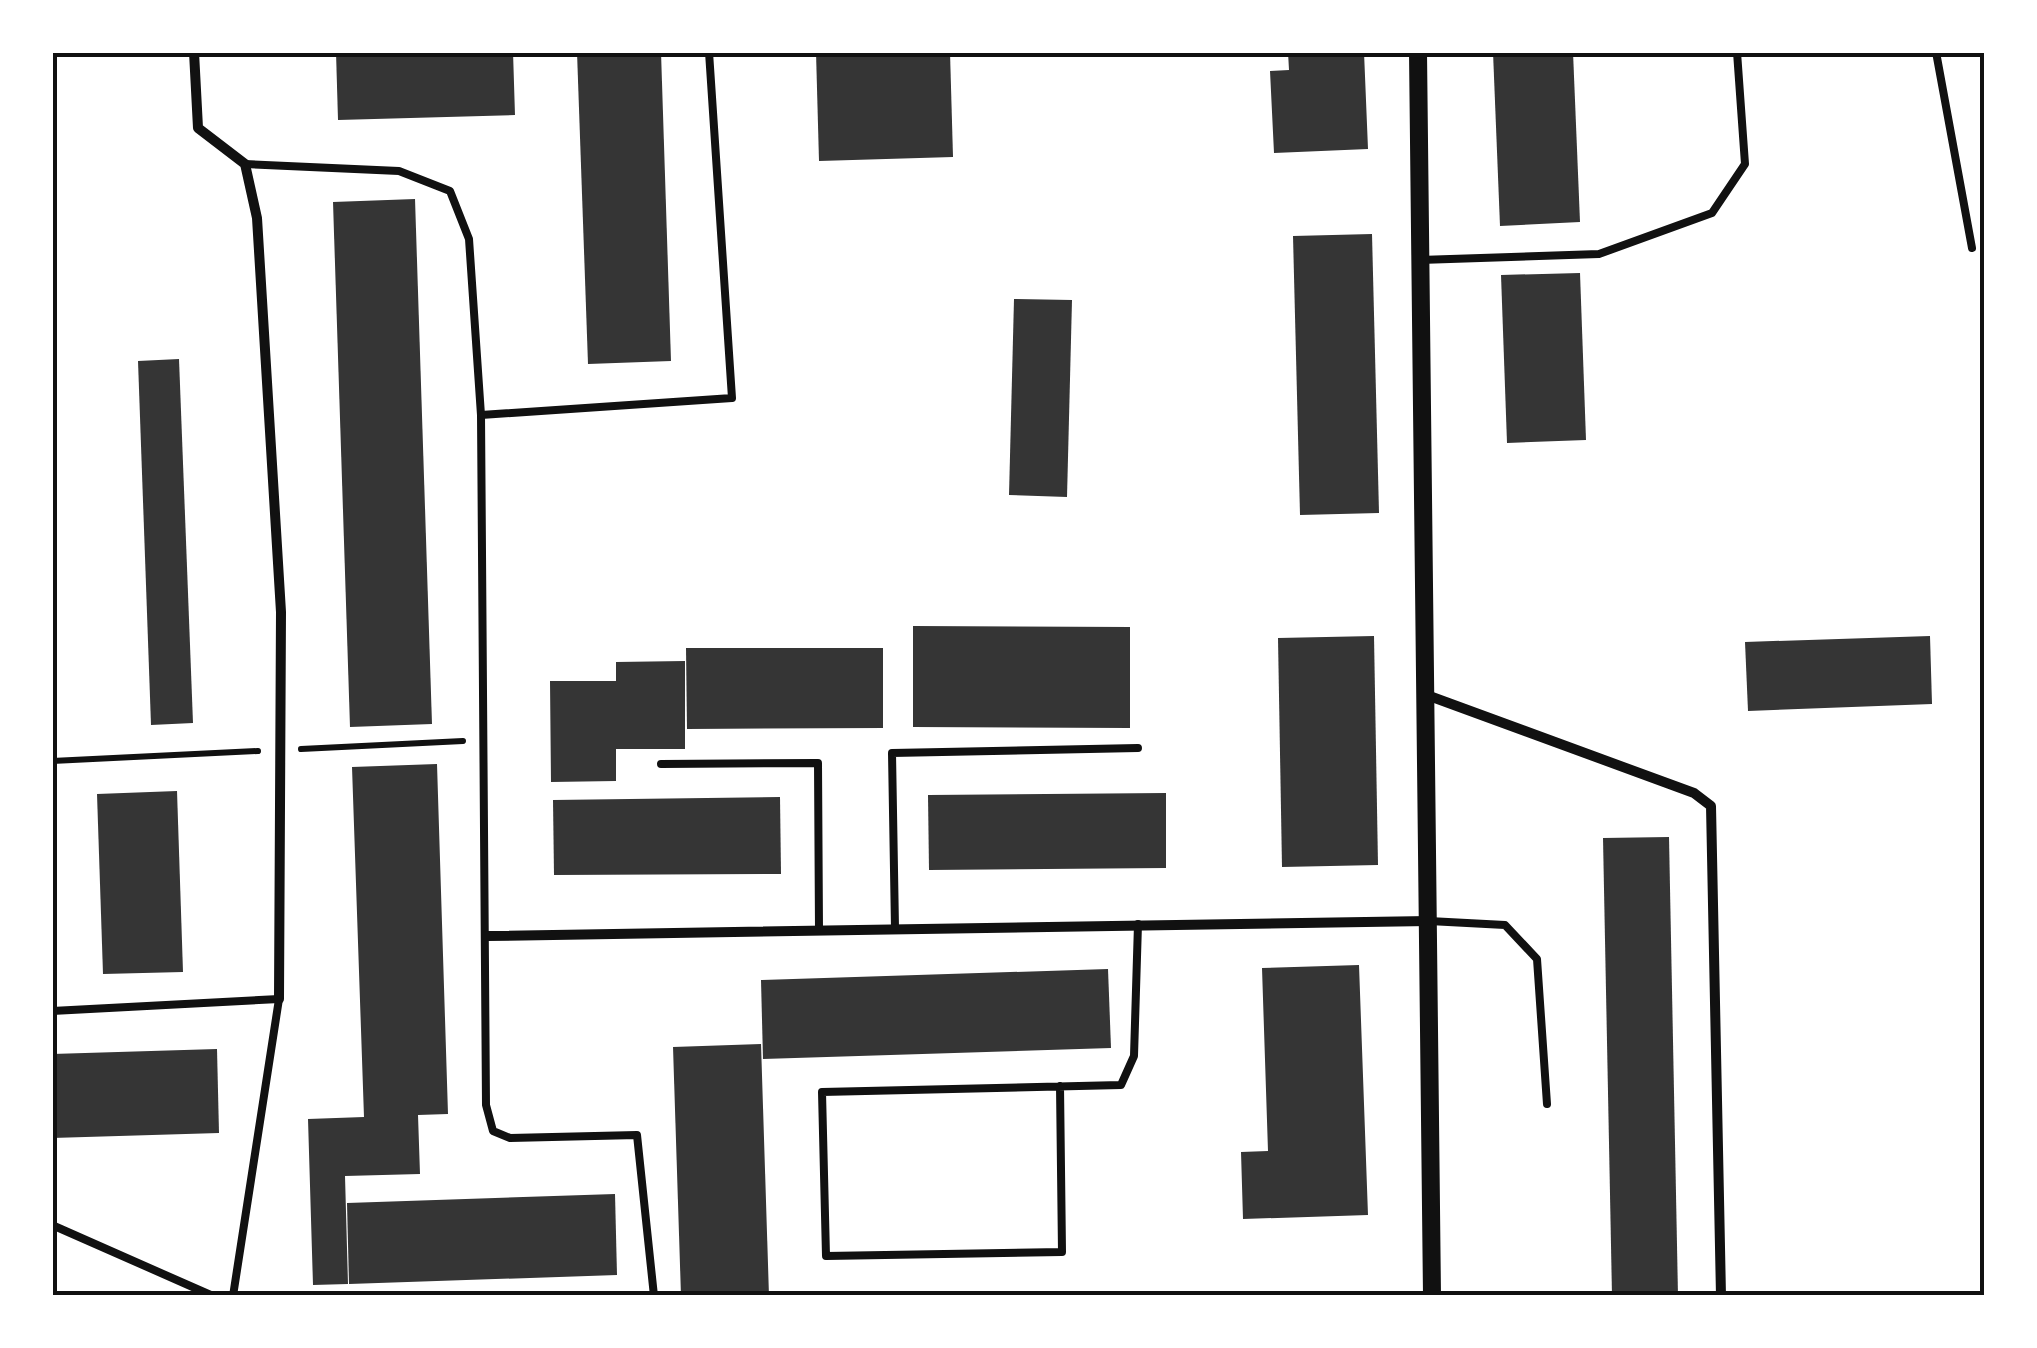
<svg xmlns="http://www.w3.org/2000/svg" width="2037" height="1348" font-family="'Fira Sans Condensed',sans-serif">
<rect width="100%" height="100%" fill="#fff"/>
<g fill="#353535">
<path d="M 336,52 L 513,52 L 515,115 L 338,120 Z"/>
<path d="M 577,52 L 661,52 L 671,361 L 588,364 Z"/>
<path d="M 816,52 L 950,52 L 953,157 L 819,161 Z"/>
<path d="M 1288,52 L 1364,52 L 1368,149 L 1274,153 L 1270,71 L 1289,70 Z"/>
<path d="M 1493,52 L 1573,52 L 1580,222 L 1500,226 Z"/>
<path d="M 415,199 L 432,724 L 350,727 L 333,202 Z"/>
<path d="M 1372,234 L 1379,513 L 1300,515 L 1293,236 Z"/>
<path d="M 1580,273 L 1586,440 L 1507,443 L 1501,275 Z"/>
<path d="M 1014,299 L 1072,300 L 1067,497 L 1009,495 Z"/>
<path d="M 179,359 L 193,723 L 151,725 L 138,361 Z"/>
<path d="M 913,626 L 1130,627 L 1130,728 L 913,727 Z"/>
<path d="M 1374,636 L 1378,865 L 1282,867 L 1278,638 Z"/>
<path d="M 1930,636 L 1932,704 L 1748,711 L 1745,642 Z"/>
<path d="M 686,648 L 883,648 L 883,728 L 687,729 Z"/>
<path d="M 685,661 L 685,749 L 616,749 L 616,781 L 551,782 L 550,681 L 616,681 L 616,662 Z"/>
<path d="M 437,764 L 448,1114 L 418,1115 L 420,1174 L 345,1176 L 348,1284 L 313,1285 L 308,1119 L 364,1117 L 352,767 Z"/>
<path d="M 177,791 L 183,972 L 103,974 L 97,794 Z"/>
<path d="M 1166,793 L 1166,868 L 929,870 L 928,795 Z"/>
<path d="M 780,797 L 781,874 L 554,875 L 553,800 Z"/>
<path d="M 1669,837 L 1678,1296 L 1612,1296 L 1603,838 Z"/>
<path d="M 1359,965 L 1368,1215 L 1243,1219 L 1241,1152 L 1268,1151 L 1262,968 Z"/>
<path d="M 1108,969 L 1111,1048 L 763,1059 L 761,980 Z"/>
<path d="M 761,1044 L 769,1296 L 681,1296 L 673,1047 Z"/>
<path d="M 217,1049 L 219,1133 L 52,1138 L 52,1054 Z"/>
<path d="M 615,1194 L 617,1275 L 349,1284 L 347,1203 Z"/>
</g>
<g fill="none" stroke-linecap="round" stroke-linejoin="round">
<g stroke="#111" stroke-width="6">
<path d="M 301,749 L 463,741"/>
<path d="M 52,761 L 258,751"/>
</g>
<g stroke="#111" stroke-width="8">
<path d="M 1936,52 L 1972,248"/>
<path d="M 245,164 L 399,171 L 450,191 L 469,239 L 481,415 L 486,1105 L 493,1131 L 510,1138 L 637,1135 L 654,1296"/>
<path d="M 1420,260 L 1599,254 L 1712,213 L 1745,164 L 1737,52"/>
<path d="M 481,415 L 732,398 L 709,52"/>
<path d="M 661,764 L 818,763 L 819,930"/>
<path d="M 1429,921 L 1505,925 L 1537,959 L 1547,1104"/>
<path d="M 895,928 L 892,753 L 1138,748"/>
<path d="M 52,1011 L 279,999 L 233,1296"/>
<path d="M 1060,1086 L 1062,1252 L 826,1256 L 822,1092 L 1121,1085 L 1134,1056 L 1138,924"/>
<path d="M 52,1225 L 213,1296"/>
</g>
<g stroke="#111" stroke-width="10">
<path d="M 194,52 L 198,128 L 245,164 L 257,218 L 281,612 L 279,999"/>
<path d="M 1424,694 L 1694,793 L 1711,806 L 1721,1296"/>
<path d="M 487,936 L 1429,921"/>
</g>
<path stroke="#111" stroke-width="18" d="M 1418,52 L 1432,1296"/>
</g>
<rect width="2037" height="1348" fill="none" stroke="#ffffff" stroke-width="110"/>
<rect x="55" y="55" width="1927" height="1238" fill="none" stroke="#111" stroke-width="4"/>
</svg>
